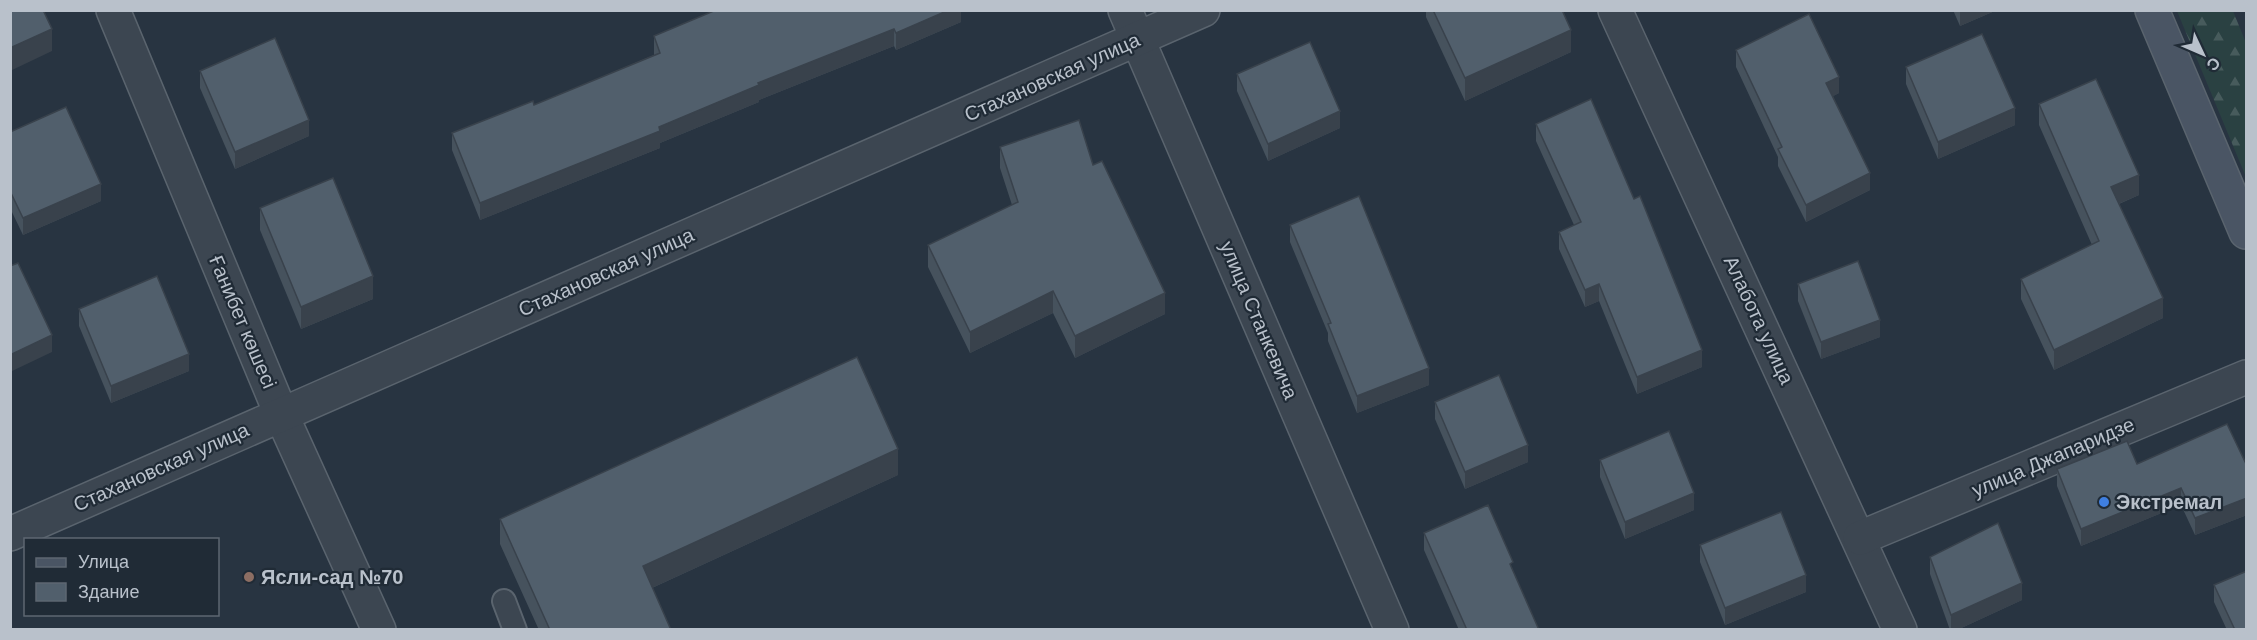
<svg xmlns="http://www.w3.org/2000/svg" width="2257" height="640" font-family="Arial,sans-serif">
<defs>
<pattern id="forest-firs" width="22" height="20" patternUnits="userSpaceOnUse" patternTransform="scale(1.5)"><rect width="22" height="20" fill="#2a4142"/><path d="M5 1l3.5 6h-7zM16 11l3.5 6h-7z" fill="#475b5c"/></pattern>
</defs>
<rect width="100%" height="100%" fill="#283441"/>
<path fill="url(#forest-firs)" d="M 2177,11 L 2233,11 L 2246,43 L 2246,177 Z"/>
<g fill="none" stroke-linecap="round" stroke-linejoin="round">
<g stroke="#5a646e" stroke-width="26">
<path id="lane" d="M 504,601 L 515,630"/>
</g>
<g stroke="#5a646e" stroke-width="36">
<g id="street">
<path d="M 113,10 L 281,414 L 379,630"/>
<path d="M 1125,10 L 1392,630"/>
<path d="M 1615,10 L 1900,630"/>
<path d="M 10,534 L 1203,10"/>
<path d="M 1860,538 L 2246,377"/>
</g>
</g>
<g stroke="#5a646e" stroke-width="36">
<path id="secondary" d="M 2152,10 L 2246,232"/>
</g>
<use href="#lane" stroke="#3c4651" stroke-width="22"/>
<use href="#street" stroke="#3c4651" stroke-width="33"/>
<use href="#secondary" stroke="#4a5564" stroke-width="33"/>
</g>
<g fill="#46525d">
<path d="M 961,10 L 961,22 L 896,50 L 894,46 L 759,100 L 759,102 L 660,143 L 660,148 L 480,220 L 452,150 L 452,133 L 534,105 L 654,55 L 654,36 Z"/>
<path d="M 1426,10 L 1562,10 L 1571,52 L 1465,101 L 1426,17 Z"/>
<path d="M 1953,10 L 1997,10 L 1960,26 Z"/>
<path d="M 1736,50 L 1839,93 L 1833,96 L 1870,190 L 1806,222 L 1778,166 L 1778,157 L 1736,67 Z"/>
<path d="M 1906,67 L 2015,125 L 1938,159 L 1906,84 Z"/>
<path d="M 200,71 L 309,136 L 235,169 L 200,88 Z"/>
<path d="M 1237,74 L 1340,128 L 1268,161 L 1237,91 Z"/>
<path d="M 2039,104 L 2139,195 L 2119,204 L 2163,318 L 2054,370 L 2021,299 L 2021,279 L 2092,245 L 2039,125 Z"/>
<path d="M 1536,124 L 1702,367 L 1637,394 L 1599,301 L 1585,307 L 1559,249 L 1559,232 L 1574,225 L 1536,141 Z"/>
<path d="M 10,132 L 101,201 L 23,235 L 10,208 Z"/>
<path d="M 1000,147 L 1093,165 L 1165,314 L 1075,358 L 1053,313 L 970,353 L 928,267 L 928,245 L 1012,205 L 1000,168 Z"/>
<path d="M 260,208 L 373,299 L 301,329 L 260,230 Z"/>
<path d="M 1290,225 L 1429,385 L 1357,413 L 1328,341 L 1328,333 L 1290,242 Z"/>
<path d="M 1798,284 L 1880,337 L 1821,359 L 1798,301 Z"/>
<path d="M 79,309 L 189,371 L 111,403 L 79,326 Z"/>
<path d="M 1435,402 L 1528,462 L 1465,489 L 1435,419 Z"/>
<path d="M 1600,460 L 1694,510 L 1625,539 L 1600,477 Z"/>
<path d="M 2137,464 L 2247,466 L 2247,515 L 2195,535 L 2181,505 L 2081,546 L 2057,486 L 2057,469 Z"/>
<path d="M 898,475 L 652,588 L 671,630 L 539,630 L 500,544 L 500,519 Z"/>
<path d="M 1424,533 L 1539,630 L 1459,630 L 1424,550 Z"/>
<path d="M 1700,545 L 1806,592 L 1725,625 L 1700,562 Z"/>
<path d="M 1930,557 L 2022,600 L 1957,630 L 1950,630 L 1930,574 Z"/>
<path d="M 2214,585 L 2247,630 L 2227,630 L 2214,602 Z"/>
</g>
<g fill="#39424c">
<path d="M 949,10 L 961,10 L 961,22 L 896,50 L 896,33 Z"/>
<path d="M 1960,10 L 1997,10 L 1960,26 Z"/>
<path d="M 52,29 L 52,51 L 10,71 L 10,48 Z"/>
<path d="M 894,29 L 894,46 L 759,100 L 759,102 L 660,143 L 660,148 L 480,220 L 480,203 L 758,83 Z"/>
<path d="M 1571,30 L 1571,52 L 1465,101 L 1465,78 Z"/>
<path d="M 1839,77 L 1839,93 L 1826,100 L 1826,83 Z"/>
<path d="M 2015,108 L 2015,125 L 1938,159 L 1938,142 Z"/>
<path d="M 1340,111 L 1340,128 L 1268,161 L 1268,144 Z"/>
<path d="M 309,120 L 309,136 L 235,169 L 235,152 Z"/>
<path d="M 1870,173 L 1870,190 L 1806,222 L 1806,205 Z"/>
<path d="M 2139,175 L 2139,195 L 2111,207 L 2111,187 Z"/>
<path d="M 101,184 L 101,201 L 23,235 L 23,218 Z"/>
<path d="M 373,276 L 373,299 L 301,329 L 301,307 Z"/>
<path d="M 1599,284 L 1599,301 L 1585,307 L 1585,290 Z"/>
<path d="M 1053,291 L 1053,313 L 970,353 L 970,332 Z"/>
<path d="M 1165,293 L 1165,314 L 1075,358 L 1075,336 Z"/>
<path d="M 2163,298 L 2163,318 L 2054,370 L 2054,350 Z"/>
<path d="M 1880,320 L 1880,337 L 1821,359 L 1821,342 Z"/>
<path d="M 52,335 L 52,352 L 10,372 L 10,355 Z"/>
<path d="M 1702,350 L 1702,367 L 1637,394 L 1637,377 Z"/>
<path d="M 189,354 L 189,371 L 111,403 L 111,386 Z"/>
<path d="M 1429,368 L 1429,385 L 1357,413 L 1357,396 Z"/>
<path d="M 1528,445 L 1528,462 L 1465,489 L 1465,472 Z"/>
<path d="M 898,449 L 898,475 L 643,592 L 643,566 Z"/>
<path d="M 2181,488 L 2181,505 L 2081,546 L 2081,529 Z"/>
<path d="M 1694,493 L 1694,510 L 1625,539 L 1625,522 Z"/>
<path d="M 2247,498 L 2247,515 L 2195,535 L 2195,518 Z"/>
<path d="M 1806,575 L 1806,592 L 1725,625 L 1725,608 Z"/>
<path d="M 2022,583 L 2022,600 L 1957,630 L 1951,630 L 1951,615 Z"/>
</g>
<g fill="#515f6c" stroke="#39424c" stroke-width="1.5">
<path d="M 10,10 L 43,10 L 52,29 L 10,48 Z"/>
<path d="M 716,10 L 949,10 L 896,33 L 894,29 L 758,83 L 759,85 L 659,127 L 660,131 L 480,203 L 452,133 L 533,101 L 534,105 L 660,53 L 654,36 Z"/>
<path d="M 1433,10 L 1562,10 L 1571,30 L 1465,78 Z"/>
<path d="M 1809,14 L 1839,77 L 1826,83 L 1870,173 L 1806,205 L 1778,149 L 1782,147 L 1736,50 Z"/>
<path d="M 1982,34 L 2015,108 L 1938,142 L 1906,67 Z"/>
<path d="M 275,38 L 309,120 L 235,152 L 200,71 Z"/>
<path d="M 1310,42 L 1340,111 L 1268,144 L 1237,74 Z"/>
<path d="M 2096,79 L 2139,175 L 2111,187 L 2163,298 L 2054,350 L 2021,279 L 2099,241 L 2039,104 Z"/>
<path d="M 1591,99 L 1634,199 L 1640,196 L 1702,350 L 1637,377 L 1599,284 L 1585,290 L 1559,232 L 1581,222 L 1536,124 Z"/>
<path d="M 66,107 L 101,184 L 23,218 L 10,191 L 10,132 Z"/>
<path d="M 1079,120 L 1093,165 L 1102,161 L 1165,293 L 1075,336 L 1053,291 L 970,332 L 928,245 L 1018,202 L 1000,147 Z"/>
<path d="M 333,178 L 373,276 L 301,307 L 260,208 Z"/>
<path d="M 1359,196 L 1429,368 L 1357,396 L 1328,324 L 1331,323 L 1290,225 Z"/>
<path d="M 1858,261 L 1880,320 L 1821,342 L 1798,284 Z"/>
<path d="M 18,263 L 52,335 L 10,355 L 10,266 Z"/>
<path d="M 157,276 L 189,354 L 111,386 L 79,309 Z"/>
<path d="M 857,357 L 898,449 L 643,566 L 671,630 L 550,630 L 500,519 Z"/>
<path d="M 1499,375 L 1528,445 L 1465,472 L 1435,402 Z"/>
<path d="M 2227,424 L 2247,466 L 2247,498 L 2195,518 L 2181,488 L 2081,529 L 2057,469 L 2127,441 L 2137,464 Z"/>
<path d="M 1669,431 L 1694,493 L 1625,522 L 1600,460 Z"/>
<path d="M 1488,505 L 1513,562 L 1510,564 L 1539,630 L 1467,630 L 1424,533 Z"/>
<path d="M 1781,512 L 1806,575 L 1725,608 L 1700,545 Z"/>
<path d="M 1998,523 L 2022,583 L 1951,615 L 1930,557 Z"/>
<path d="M 2247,571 L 2247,630 L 2235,630 L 2214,585 Z"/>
</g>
<circle fill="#3f7fe0" stroke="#202b36" stroke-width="2" cx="2104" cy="502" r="6"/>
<circle fill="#8d6e63" stroke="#202b36" stroke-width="2" cx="249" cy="577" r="6"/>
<g text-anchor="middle" stroke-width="4.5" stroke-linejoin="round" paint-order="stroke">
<g font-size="20" fill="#b9c1cb" stroke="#202b36">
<text transform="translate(1052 77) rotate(-24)" y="7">Стахановская улица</text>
<text transform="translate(606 272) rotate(-24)" y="7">Стахановская улица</text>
<text transform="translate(1259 320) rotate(67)" y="7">улица Станкевича</text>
<text transform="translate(1759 320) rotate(65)" y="7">Алабота улица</text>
<text transform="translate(243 322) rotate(67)" y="7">Ғанибет көшесі</text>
<text transform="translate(2053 457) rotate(-23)" y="7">улица Джапаридзе</text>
<text transform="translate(161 467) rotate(-24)" y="7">Стахановская улица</text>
</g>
<g font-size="20" font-weight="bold" fill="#b9c1cb" stroke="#202b36" text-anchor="start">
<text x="2116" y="509">Экстремал</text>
<text x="261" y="584">Ясли-сад №70</text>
</g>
</g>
<rect width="2257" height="640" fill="none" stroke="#b9c1cb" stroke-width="24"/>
<rect x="24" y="538" width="195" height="78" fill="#202b36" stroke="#5d6772" stroke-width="1.5"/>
<rect x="36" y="558" width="30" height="9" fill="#4a5564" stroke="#5d6772" stroke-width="1.5"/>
<text x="78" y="568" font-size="18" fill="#b9c1cb">Улица</text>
<rect x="36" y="583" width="30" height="18" fill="#515f6c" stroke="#5d6772" stroke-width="1.5"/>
<text x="78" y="598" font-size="18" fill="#b9c1cb">Здание</text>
<g transform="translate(2203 54) rotate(134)" stroke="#202b36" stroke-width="4.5" paint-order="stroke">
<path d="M0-4.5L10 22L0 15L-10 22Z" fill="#b9c1cb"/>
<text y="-9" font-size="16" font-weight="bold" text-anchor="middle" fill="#b9c1cb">С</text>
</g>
</svg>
